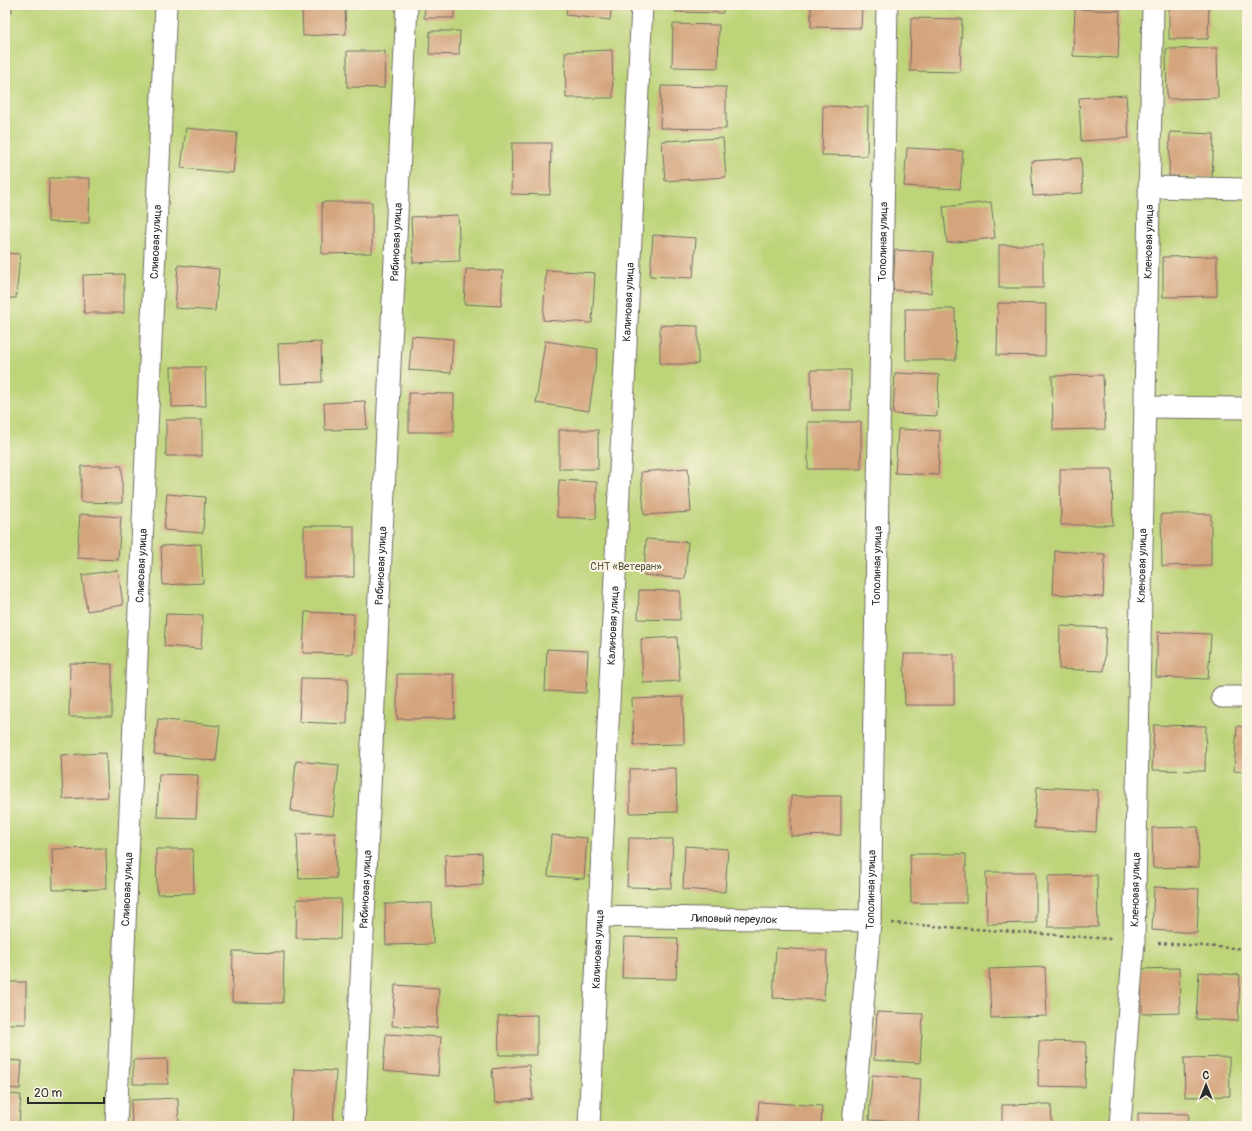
<svg xmlns="http://www.w3.org/2000/svg" width="1252" height="1131" font-family="Pangolin,sans-serif">
<rect width="100%" height="100%" fill="#fcf5e5"/>
<filter id="ink" filterUnits="userSpaceOnUse"><feTurbulence type="fractalNoise" baseFrequency=".025" numOctaves="2"/><feDisplacementMap in="SourceGraphic" scale="8" xChannelSelector="R" yChannelSelector="G"/><feConvolveMatrix kernelMatrix="1 2 1 2 8 2 1 2 1" color-interpolation-filters="sRGB"/></filter>
<filter id="wash" filterUnits="userSpaceOnUse"><feTurbulence type="fractalNoise" baseFrequency=".012" numOctaves="4" result="noise"/><feDisplacementMap in="SourceGraphic" scale="16" xChannelSelector="R" yChannelSelector="G"/><feGaussianBlur stdDeviation="0.9" result="paint"/><feColorMatrix in="noise" values="0 0 0 0 0 0 0 0 0 0 0 0 0 0 0 0 0 1.4 0 .05"/><feComposite in="paint" operator="in"/></filter>
<g filter="url(#wash)">
<rect width="100%" height="100%" fill="#f7e4cc"/>
<rect fill="#bdd479" stroke="#748052" x="5" y="5" width="1242" height="1121"/>
<g id="blocks">
<g fill="#d4a47d">
<rect x="5" y="5" width="7" height="7"/>
<path d="M 425,5 L 454,5 L 454,18 L 424,18 Z"/>
<path d="M 567,5 L 612,5 L 610,20 L 566,15 Z"/>
<path d="M 675,5 L 723,5 L 723,13 L 675,12 Z"/>
<path d="M 811,5 L 862,5 L 861,28 L 811,27 Z"/>
<path d="M 1169,5 L 1209,5 L 1208,39 L 1169,39 Z"/>
<path d="M 345,8 L 346,34 L 303,36 L 302,10 Z"/>
<path d="M 1075,9 L 1120,11 L 1118,58 L 1073,56 Z"/>
<path d="M 911,18 L 962,19 L 960,72 L 910,71 Z"/>
<path d="M 673,24 L 719,25 L 718,68 L 672,67 Z"/>
<path d="M 430,31 L 460,31 L 459,55 L 429,54 Z"/>
<path d="M 1217,48 L 1218,98 L 1167,99 L 1166,49 Z"/>
<path d="M 612,50 L 613,98 L 566,98 L 565,52 Z"/>
<path d="M 347,51 L 385,51 L 384,88 L 347,87 Z"/>
<path d="M 661,86 L 726,87 L 726,129 L 660,128 Z"/>
<path d="M 1126,95 L 1129,138 L 1081,141 L 1079,98 Z"/>
<path d="M 1243,97 L 1247,97 L 1247,138 L 1244,138 Z"/>
<path d="M 823,106 L 868,107 L 867,156 L 822,155 Z"/>
<path d="M 186,128 L 237,133 L 233,173 L 181,168 Z"/>
<path d="M 1170,132 L 1214,134 L 1212,178 L 1169,176 Z"/>
<path d="M 723,138 L 726,177 L 665,181 L 662,141 Z"/>
<path d="M 512,143 L 551,143 L 550,195 L 511,194 Z"/>
<path d="M 907,148 L 963,151 L 960,189 L 904,186 Z"/>
<path d="M 1081,158 L 1083,193 L 1033,196 L 1031,161 Z"/>
<path d="M 49,178 L 90,178 L 89,223 L 48,222 Z"/>
<path d="M 322,202 L 372,202 L 372,253 L 322,254 Z"/>
<path d="M 991,202 L 995,238 L 947,243 L 943,207 Z"/>
<path d="M 458,215 L 460,261 L 413,263 L 411,217 Z"/>
<path d="M 653,235 L 696,238 L 693,278 L 650,276 Z"/>
<rect x="999" y="245" width="44" height="43"/>
<path d="M 895,250 L 934,252 L 931,293 L 893,290 Z"/>
<path d="M 5,253 L 20,254 L 16,298 L 5,298 Z"/>
<path d="M 1217,256 L 1217,296 L 1163,297 L 1163,257 Z"/>
<path d="M 178,265 L 219,269 L 215,311 L 175,308 Z"/>
<path d="M 466,269 L 503,271 L 501,306 L 464,304 Z"/>
<path d="M 546,270 L 595,273 L 592,323 L 543,320 Z"/>
<path d="M 124,274 L 124,313 L 84,313 L 83,275 Z"/>
<path d="M 998,303 L 1046,304 L 1045,356 L 997,355 Z"/>
<path d="M 905,309 L 955,309 L 956,360 L 906,360 Z"/>
<path d="M 660,325 L 698,326 L 698,364 L 660,364 Z"/>
<path d="M 412,336 L 453,339 L 451,373 L 409,370 Z"/>
<path d="M 545,341 L 598,349 L 589,411 L 536,403 Z"/>
<path d="M 321,342 L 322,382 L 280,384 L 278,344 Z"/>
<path d="M 171,367 L 205,367 L 206,406 L 172,407 Z"/>
<path d="M 811,370 L 851,370 L 851,410 L 812,410 Z"/>
<path d="M 895,373 L 939,375 L 937,416 L 893,414 Z"/>
<path d="M 1103,375 L 1105,429 L 1053,430 L 1052,376 Z"/>
<path d="M 409,393 L 454,394 L 454,432 L 409,432 Z"/>
<path d="M 365,401 L 367,429 L 325,430 L 324,403 Z"/>
<rect x="166" y="420" width="36" height="36"/>
<rect x="808" y="422" width="53" height="47"/>
<path d="M 898,429 L 940,431 L 938,475 L 895,473 Z"/>
<rect x="559" y="430" width="39" height="39"/>
<path d="M 81,466 L 122,466 L 122,503 L 81,502 Z"/>
<path d="M 688,468 L 691,512 L 644,515 L 641,472 Z"/>
<path d="M 1060,469 L 1112,469 L 1113,525 L 1061,525 Z"/>
<path d="M 559,480 L 597,482 L 596,519 L 557,517 Z"/>
<path d="M 167,494 L 205,497 L 203,533 L 164,530 Z"/>
<path d="M 80,514 L 121,517 L 118,560 L 77,558 Z"/>
<path d="M 1161,514 L 1211,514 L 1211,565 L 1162,566 Z"/>
<rect x="304" y="526" width="50" height="51"/>
<path d="M 646,539 L 688,542 L 685,579 L 644,575 Z"/>
<path d="M 201,544 L 203,583 L 163,585 L 161,546 Z"/>
<path d="M 1055,551 L 1105,554 L 1103,597 L 1053,594 Z"/>
<path d="M 118,570 L 123,605 L 87,611 L 82,575 Z"/>
<path d="M 639,590 L 680,591 L 680,620 L 638,619 Z"/>
<path d="M 305,612 L 354,614 L 353,654 L 303,653 Z"/>
<path d="M 166,614 L 203,615 L 201,649 L 164,646 Z"/>
<path d="M 1060,626 L 1106,628 L 1104,671 L 1059,669 Z"/>
<path d="M 1158,632 L 1211,634 L 1208,679 L 1156,677 Z"/>
<path d="M 677,637 L 680,681 L 643,683 L 641,639 Z"/>
<path d="M 547,649 L 588,651 L 586,693 L 545,691 Z"/>
<path d="M 904,654 L 954,654 L 954,705 L 905,705 Z"/>
<path d="M 70,663 L 112,664 L 112,717 L 69,717 Z"/>
<path d="M 397,674 L 454,674 L 455,718 L 397,719 Z"/>
<path d="M 301,678 L 348,679 L 347,724 L 299,722 Z"/>
<path d="M 683,697 L 684,744 L 634,745 L 632,699 Z"/>
<path d="M 158,719 L 220,726 L 216,761 L 154,754 Z"/>
<path d="M 1154,725 L 1206,726 L 1205,771 L 1152,770 Z"/>
<path d="M 1237,726 L 1247,727 L 1247,772 L 1234,771 Z"/>
<path d="M 106,753 L 108,797 L 63,799 L 61,755 Z"/>
<path d="M 296,761 L 339,765 L 333,816 L 291,811 Z"/>
<path d="M 676,768 L 677,812 L 630,813 L 630,769 Z"/>
<path d="M 159,774 L 198,775 L 196,818 L 157,817 Z"/>
<path d="M 1037,787 L 1098,790 L 1096,832 L 1034,828 Z"/>
<path d="M 791,796 L 841,796 L 841,835 L 791,836 Z"/>
<path d="M 1198,827 L 1199,867 L 1153,868 L 1152,828 Z"/>
<path d="M 335,833 L 336,878 L 299,879 L 297,834 Z"/>
<path d="M 551,835 L 587,838 L 584,879 L 548,876 Z"/>
<path d="M 629,838 L 673,839 L 671,888 L 627,887 Z"/>
<path d="M 685,846 L 728,849 L 725,892 L 683,889 Z"/>
<path d="M 106,848 L 107,889 L 53,890 L 52,849 Z"/>
<path d="M 156,849 L 193,849 L 194,893 L 157,894 Z"/>
<path d="M 482,853 L 483,885 L 446,887 L 445,855 Z"/>
<path d="M 910,854 L 966,854 L 966,903 L 911,903 Z"/>
<path d="M 986,872 L 1036,872 L 1036,923 L 987,924 Z"/>
<path d="M 1097,875 L 1098,927 L 1048,927 L 1048,876 Z"/>
<path d="M 1154,887 L 1199,889 L 1197,933 L 1152,930 Z"/>
<path d="M 297,899 L 341,899 L 340,939 L 296,938 Z"/>
<path d="M 432,903 L 433,944 L 386,945 L 385,904 Z"/>
<path d="M 624,937 L 678,938 L 676,979 L 622,978 Z"/>
<path d="M 776,948 L 827,951 L 824,1000 L 773,998 Z"/>
<path d="M 233,951 L 284,952 L 283,1003 L 232,1002 Z"/>
<path d="M 1045,967 L 1047,1016 L 991,1018 L 989,969 Z"/>
<path d="M 1179,968 L 1180,1013 L 1142,1014 L 1141,969 Z"/>
<path d="M 1199,972 L 1240,975 L 1238,1021 L 1196,1019 Z"/>
<rect x="5" y="982" width="21" height="42"/>
<path d="M 395,985 L 439,988 L 437,1028 L 392,1026 Z"/>
<path d="M 877,1012 L 923,1014 L 920,1063 L 874,1060 Z"/>
<path d="M 537,1015 L 537,1055 L 499,1055 L 498,1016 Z"/>
<path d="M 386,1034 L 441,1037 L 438,1076 L 383,1071 Z"/>
<path d="M 1039,1041 L 1086,1042 L 1085,1087 L 1038,1086 Z"/>
<path d="M 1229,1057 L 1230,1096 L 1185,1097 L 1184,1058 Z"/>
<path d="M 167,1059 L 168,1084 L 133,1084 L 133,1060 Z"/>
<path d="M 5,1060 L 22,1061 L 20,1089 L 5,1088 Z"/>
<path d="M 529,1065 L 533,1099 L 495,1103 L 492,1069 Z"/>
<path d="M 294,1069 L 336,1071 L 333,1126 L 291,1126 Z"/>
<path d="M 872,1075 L 921,1079 L 918,1123 L 869,1120 Z"/>
<path d="M 5,1094 L 21,1095 L 19,1125 L 5,1125 Z"/>
<path d="M 178,1098 L 179,1126 L 132,1126 L 131,1100 Z"/>
<path d="M 759,1102 L 822,1106 L 821,1126 L 757,1126 Z"/>
<path d="M 1051,1104 L 1052,1126 L 1002,1126 L 1002,1105 Z"/>
<path d="M 1138,1113 L 1189,1114 L 1188,1126 L 1138,1126 Z"/>
</g>
</g>
</g>
<g filter="url(#ink)">
<use href="#blocks" fill-opacity="0" stroke="#726c63" stroke-width="1"/>
<g fill="none" stroke-linecap="round" stroke-linejoin="round">
<g stroke="#726c63" stroke-width="23">
<g id="minor">
<path d="M 1149,187 L 1247,189"/>
<path d="M 1145,407 L 1247,408"/>
<path d="M 1222,697 L 1247,697"/>
<path id="s1" d="M 599,916 L 870,921"/>
<path id="s2" d="M 116,1126 L 166,5"/>
<path id="s3" d="M 354,1126 L 407,5"/>
<path id="s4" d="M 589,1126 L 642,5"/>
<path id="s5" d="M 853,1126 L 870,921 L 887,5"/>
<path id="s6" d="M 1120,1126 L 1134,941 L 1153,5"/>
</g>
</g>
<g stroke="#726c63" stroke-width="2.5" stroke-dasharray="3 3" stroke-linecap="butt">
<path d="M 892,923 L 1111,939"/>
<path d="M 1158,943 L 1247,949"/>
</g>
<use href="#minor" stroke="#fff" stroke-width="21"/>
</g>
</g>
<g text-anchor="middle" stroke-width="4" stroke-linejoin="round" paint-order="stroke">
<g font-size="11" fill="#2b2b2b" stroke="#fcf5e5">
<text dy="4" stroke="none"><textPath href="#s2" startOffset="885">Сливовая улица</textPath></text>
<text dy="4" stroke="none"><textPath href="#s3" startOffset="885">Рябиновая улица</textPath></text>
<text dy="4" stroke="none"><textPath href="#s5" startOffset="885">Тополиная улица</textPath></text>
<text dy="4" stroke="none"><textPath href="#s6" startOffset="885">Кленовая улица</textPath></text>
<text dy="4" stroke="none"><textPath href="#s4" startOffset="825">Калиновая улица</textPath></text>
<text dy="4" stroke="none"><textPath href="#s2" startOffset="561">Сливовая улица</textPath></text>
<text dy="4" stroke="none"><textPath href="#s3" startOffset="561">Рябиновая улица</textPath></text>
<text dy="4" stroke="none"><textPath href="#s5" startOffset="561">Тополиная улица</textPath></text>
<text dy="4" stroke="none"><textPath href="#s6" startOffset="561">Кленовая улица</textPath></text>
<text dy="4" stroke="none"><textPath href="#s4" startOffset="501">Калиновая улица</textPath></text>
<text dy="4" stroke="none"><textPath href="#s2" startOffset="237">Сливовая улица</textPath></text>
<text dy="4" stroke="none"><textPath href="#s3" startOffset="237">Рябиновая улица</textPath></text>
<text dy="4" stroke="none"><textPath href="#s5" startOffset="237">Тополиная улица</textPath></text>
<text dy="4" stroke="none"><textPath href="#s6" startOffset="237">Кленовая улица</textPath></text>
<text dy="4" stroke="none"><textPath href="#s1" startOffset="135">Липовый переулок</textPath></text>
<text dy="4" stroke="none"><textPath href="#s4" startOffset="177">Калиновая улица</textPath></text>
</g>
<g font-size="11" fill="#50553e" stroke="#fcf5e5">
<text x="626" y="570">СНТ «Ветеран»</text>
</g>
</g>
<rect width="1252" height="1131" fill="none" stroke="#fcf5e5" stroke-width="20"/>
<g transform="translate(1206 1085)" stroke="#fcf5e5" stroke-width="3" paint-order="stroke">
<path d="M0-3L7 15L0 10L-7 15Z" fill="#2b2b2b"/>
<text y="-6" font-size="11" font-weight="bold" text-anchor="middle" fill="#2b2b2b">С</text>
</g>
<path d="M28 1097v6h76v-6" fill="none" stroke="#2b2b2b" stroke-width="2"/>
<text x="34" y="1097" font-size="12" fill="#2b2b2b" stroke="#fcf5e5" stroke-width="3" paint-order="stroke">20 m</text>
</svg>
